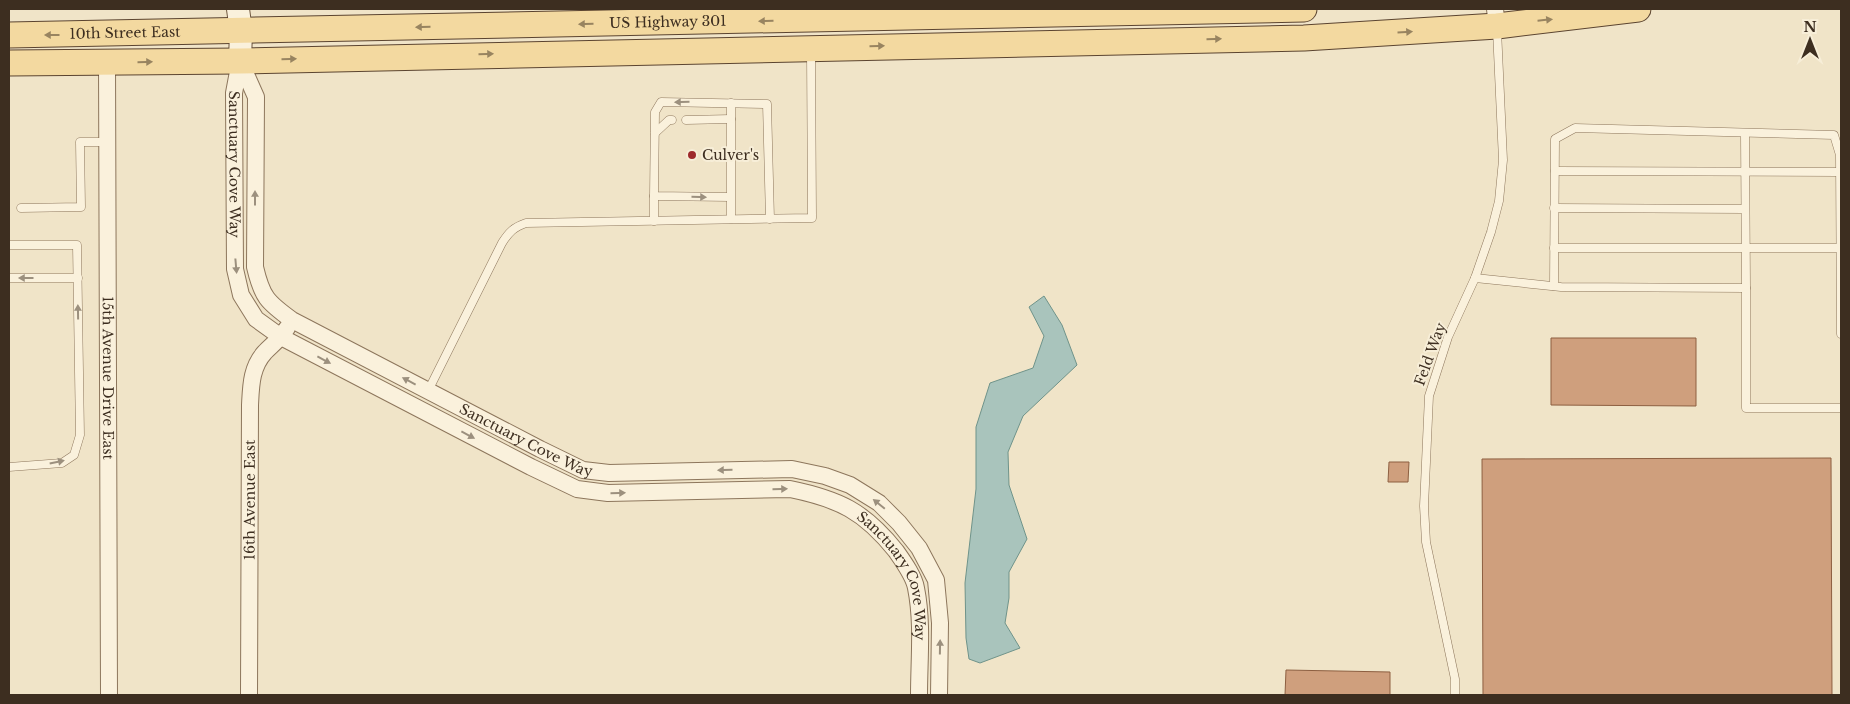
<svg xmlns="http://www.w3.org/2000/svg" width="1850" height="704" font-family="'Libre Baskerville',serif">
<rect width="100%" height="100%" fill="#f0e4c8"/>
<path fill="#a9c4bc" stroke="#6f938a" d="M 1044,296 L 1062,325 L 1077,365 L 1023,416 L 1008,452 L 1009,485 L 1027,539 L 1009,572 L 1009,598 L 1005,623 L 1020,648 L 980,663 L 969,659 L 966,638 L 965,583 L 976,489 L 976,427 L 990,383 L 1033,368 L 1044,336 L 1029,307 Z"/>
<g fill="#cf9f7d" stroke="#8d5f41">
<path d="M 1551,338 L 1696,338 L 1696,406 L 1551,405 Z"/>
<path d="M 1831,458 L 1832,695 L 1483,695 L 1482,459 Z"/>
<path d="M 1389,462 L 1409,462 L 1408,482 L 1388,482 Z"/>
<path d="M 1286,670 L 1390,672 L 1390,695 L 1285,695 Z"/>
</g>
<g fill="none" stroke-linecap="round" stroke-linejoin="round">
<g stroke="#8d765c" stroke-width="9">
<g id="lane">
<path d="M 731,103 L 731,219"/>
<path d="M 686,120 L 731,119"/>
<path d="M 655,133 L 669,120 L 672,120"/>
<path d="M 1745,134 L 1746,288"/>
<path d="M 1555,171 L 1840,172"/>
<path d="M 654,196 L 654,221"/>
<path d="M 730,197 L 654,196 L 655,112 L 661,102 L 767,104 L 770,219"/>
<path d="M 21,208 L 81,207 L 80,142 L 107,142"/>
<path d="M 1554,208 L 1745,209"/>
<path d="M 9,245 L 77,245 L 80,435 L 74,455 L 62,463 L 9,467"/>
<path d="M 1554,248 L 1841,248"/>
<path d="M 9,278 L 78,278"/>
<path d="M 1475,278 L 1561,287 L 1746,288 L 1746,408 L 1841,408"/>
<path d="M 1554,286 L 1555,139 L 1575,128 L 1834,135 L 1840,155 L 1841,334"/>
<path d="M 428,391 L 502,243 C 509,232 514,227 526,223 L 812,218 L 811,51"/>
<path d="M 1455,695 L 1455,679 L 1426,542 L 1424,506 L 1429,396 L 1448,337 L 1475,278 L 1491,232 L 1499,201 L 1503,160 L 1497,30"/>
</g>
</g>
<g stroke="#8d765c" stroke-width="18">
<g id="street">
<path d="M 1495,9 L 1497,26"/>
<path id="s1" d="M 240,61 L 256,97 L 255,267 C 262,297 267,302 292,320 L 540,449 L 583,470 L 609,473 L 792,469 L 825,476 L 850,485 L 879,503 L 899,523 L 919,548 L 936,580 L 940,623 L 939,695"/>
<path id="s2" d="M 240,61 L 234,93 L 235,269 L 241,295 L 256,319 L 281,337 L 531,467 L 577,489 L 608,493 L 790,489 C 839,499 864,511 896,551 C 903,561 914,576 916,588 C 923,623 919,660 919,695"/>
<path id="s3" d="M 107,62 L 109,695"/>
<path id="s4" d="M 249,695 L 250,405 C 251,386 251,367 265,352 C 273,344 281,338 287,328"/>
</g>
</g>
<g stroke="#6f573f" stroke-width="24">
<path id="secondary" d="M 238,9 L 241,31 L 240,61"/>
</g>
<g stroke="#5b4430" stroke-width="27">
<g id="primary">
<path id="s5" d="M 9,35 L 1304,9"/>
<path d="M 9,63 L 240,61 L 1304,38 L 1497,26 L 1638,9"/>
</g>
</g>
<use href="#lane" stroke="#faf1dc" stroke-width="8"/>
<use href="#street" stroke="#faf1dc" stroke-width="16"/>
<use href="#secondary" stroke="#faf1dc" stroke-width="22"/>
<use href="#primary" stroke="#f3d9a0" stroke-width="25"/>
</g>
<defs><path id="oneway-solid" d="M-6-.8H1V-3.2L6.5 0L1 3.2V.8H-6Z" transform="scale(1.25)"/></defs>
<g fill="#988460">
<use href="#oneway-solid" transform="translate(1545 20) rotate(-6)"/>
<use href="#oneway-solid" transform="translate(766 21) rotate(179)"/>
<use href="#oneway-solid" transform="translate(586 24) rotate(179)"/>
<use href="#oneway-solid" transform="translate(423 27) rotate(179)"/>
<use href="#oneway-solid" transform="translate(1405 32) rotate(-4)"/>
<use href="#oneway-solid" transform="translate(52 35) rotate(180)"/>
<use href="#oneway-solid" transform="translate(1214 39) rotate(-1)"/>
<use href="#oneway-solid" transform="translate(877 46) rotate(-1)"/>
<use href="#oneway-solid" transform="translate(486 54) rotate(-1)"/>
<use href="#oneway-solid" transform="translate(289 59) rotate(-1)"/>
<use href="#oneway-solid" transform="translate(145 62) rotate(-1)"/>
</g>
<g fill="#9c907e">
<use href="#oneway-solid" transform="translate(682 102) rotate(179)"/>
<use href="#oneway-solid" transform="translate(699 197) rotate(1)"/>
<use href="#oneway-solid" transform="translate(255 198) rotate(-90)"/>
<use href="#oneway-solid" transform="translate(236 266) rotate(85)"/>
<use href="#oneway-solid" transform="translate(26 278) rotate(180)"/>
<use href="#oneway-solid" transform="translate(78 312) rotate(-91)"/>
<use href="#oneway-solid" transform="translate(324 360) rotate(28)"/>
<use href="#oneway-solid" transform="translate(409 381) rotate(-152)"/>
<use href="#oneway-solid" transform="translate(468 435) rotate(28)"/>
<use href="#oneway-solid" transform="translate(57 462) rotate(-12)"/>
<use href="#oneway-solid" transform="translate(725 470) rotate(179)"/>
<use href="#oneway-solid" transform="translate(780 489) rotate(-1)"/>
<use href="#oneway-solid" transform="translate(618 493) rotate(-1)"/>
<use href="#oneway-solid" transform="translate(879 504) rotate(-141)"/>
<use href="#oneway-solid" transform="translate(940 647) rotate(-89)"/>
</g>
<circle fill="#9e2a2b" stroke="#f7eed8" stroke-width="2" cx="692" cy="155" r="5"/>
<g text-anchor="middle" stroke-width="4" stroke-linejoin="round" paint-order="stroke">
<g font-size="14" fill="#3d2e20" stroke="#f7eed8">
<text dy="5" stroke="none"><textPath href="#s5" startOffset="659">US Highway 301</textPath></text>
<text dy="5" stroke="none"><textPath href="#s5" startOffset="116">10th Street East</textPath></text>
<text dy="5" stroke="none"><textPath href="#s2" startOffset="104">Sanctuary Cove Way</textPath></text>
<text transform="translate(1430 354) rotate(-70)" y="5">Feld Way</text>
<text dy="5" stroke="none"><textPath href="#s3" startOffset="316">15th Avenue Drive East</textPath></text>
<text dy="5" stroke="none"><textPath href="#s1" startOffset="540">Sanctuary Cove Way</textPath></text>
<text dy="5" stroke="none"><textPath href="#s4" startOffset="195">16th Avenue East</textPath></text>
<text dy="5" stroke="none"><textPath href="#s2" startOffset="988">Sanctuary Cove Way</textPath></text>
</g>
<g font-size="14" fill="#3d2e20" stroke="#f7eed8" text-anchor="start">
<text x="702" y="160">Culver's</text>
</g>
</g>
<rect width="1850" height="704" fill="none" stroke="#3d2e20" stroke-width="20"/>
<g transform="translate(1810 40)" stroke="#f7eed8" stroke-width="4" paint-order="stroke">
<path d="M0-4L9 19L0 12L-9 19Z" fill="#3d2e20"/>
<text y="-8" font-size="14" font-weight="bold" text-anchor="middle" fill="#3d2e20">N</text>
</g>
</svg>
